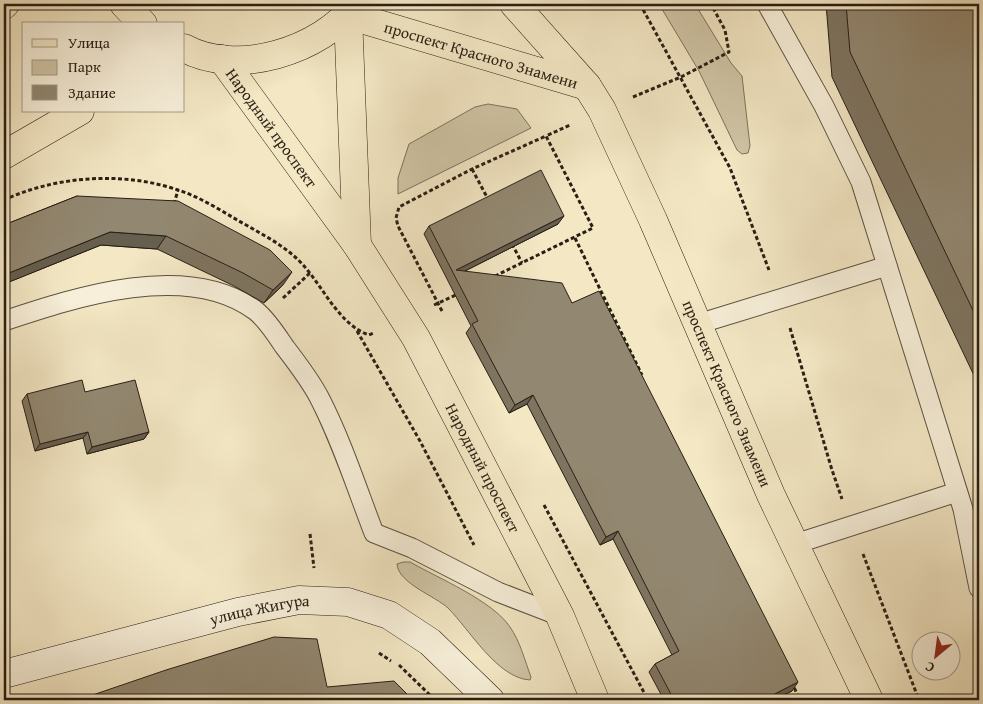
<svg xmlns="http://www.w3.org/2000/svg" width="983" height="704" font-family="'Gentium Book Plus',serif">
<rect width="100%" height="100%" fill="#f3e7c4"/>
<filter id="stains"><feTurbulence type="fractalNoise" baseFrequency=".004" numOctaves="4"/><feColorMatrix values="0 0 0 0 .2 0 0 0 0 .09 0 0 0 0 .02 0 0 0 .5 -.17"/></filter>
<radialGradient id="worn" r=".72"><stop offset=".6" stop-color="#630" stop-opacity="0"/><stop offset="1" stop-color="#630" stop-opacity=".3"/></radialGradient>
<g fill="#d0c5a6" stroke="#7c725d">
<path d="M 659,4 L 695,4 L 731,63 L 742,76 L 750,146 L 748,153 L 742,154 L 737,150 L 699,71 Z"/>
<path d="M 488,104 L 517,109 L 531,128 L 398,194 L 398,178 L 409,144 L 475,107 Z"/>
<path d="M 403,562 L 410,562 C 438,578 493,601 510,627 C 520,641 525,661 531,677 L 530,680 C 497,678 470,630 448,608 C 435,596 398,583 397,564 Z"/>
</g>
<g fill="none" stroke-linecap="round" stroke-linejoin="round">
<g stroke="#5b5140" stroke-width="21">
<g id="service">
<path d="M 767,4 L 824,106 L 861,182 L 963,509 L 979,588"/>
<path d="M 4,321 C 76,297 188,260 256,311 C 267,320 276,334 284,346 C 297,363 311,381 320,399 C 342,442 357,489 374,533 L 412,548 L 498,592 L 560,616"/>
<path d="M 698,324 L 887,266"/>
<path d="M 795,544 L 957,492"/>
</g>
</g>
<g stroke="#281f14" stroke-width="29">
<g id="secondary">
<path id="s1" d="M 4,674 L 238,612 L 299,600 L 348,602 L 389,615 L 430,642 L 490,700"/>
</g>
</g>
<g stroke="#281f14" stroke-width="29">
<g id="primary">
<path d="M 124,4 L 143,24"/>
<path id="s2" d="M 514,4 L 587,86 L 602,110 L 653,220 L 771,495 L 869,700"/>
<path d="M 4,5 L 5,4"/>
<path id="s3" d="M 348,15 L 587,86"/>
<path d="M 348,15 L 357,245"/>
<path d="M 184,48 C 237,77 321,51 356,4"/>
<path id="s4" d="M 222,59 L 357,245 L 416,338 L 560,616 L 595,700"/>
<path d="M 4,155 L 80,111"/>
</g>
</g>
<g stroke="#281f14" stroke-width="3" stroke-dasharray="4 2.5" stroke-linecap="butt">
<path d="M 640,4 L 730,168 L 769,270"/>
<path d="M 633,97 L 681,77 L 729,52 L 725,30 L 711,4"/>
<path d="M 472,169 L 488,199"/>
<path d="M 4,200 C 56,176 123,171 178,190 C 200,197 220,210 239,221 C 258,232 278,242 294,256 C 321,279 335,323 369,335 L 374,333"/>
<path d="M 174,204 L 178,190"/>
<path d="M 575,238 L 642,375"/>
<path d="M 512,244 L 522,263"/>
<path d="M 495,276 L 593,228 L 546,136 L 570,125"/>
<path d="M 283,298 L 310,273"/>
<path d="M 434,305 L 458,294"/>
<path d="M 442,311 L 398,226 L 396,218 L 399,207 L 472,169 L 546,136"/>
<path d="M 790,328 L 832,470 L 842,499"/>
<path d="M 357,331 L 420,441 L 474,545"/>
<path d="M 544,505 L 648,700"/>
<path d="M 310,534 L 314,568"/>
<path d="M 863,554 L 919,700"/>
<path d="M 379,653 L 391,661"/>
<path d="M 399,665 L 435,700"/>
<path d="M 791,700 L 798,696 L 793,685"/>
</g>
<use href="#service" stroke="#f7efd9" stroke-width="19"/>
<use href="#secondary" stroke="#f7efd9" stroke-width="28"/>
<use href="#primary" stroke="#f3e7c4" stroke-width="28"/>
</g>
<g fill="#7e7460" stroke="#281f14">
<path d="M 826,4 L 979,4 L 979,386 L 832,77 Z"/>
<path d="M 77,196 L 283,285 L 264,303 L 234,286 L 157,249 L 101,245 L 4,284 L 4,225 Z"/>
<path d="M 558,224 L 465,271 L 572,303 L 792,691 L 773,700 L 664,700 L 649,672 L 655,664 L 672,655 L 613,539 L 600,545 L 527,404 L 509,413 L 466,333 L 471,326 L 424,234 L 429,226 Z"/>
<path d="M 85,392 L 149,432 L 144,439 L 87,454 L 83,438 L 35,451 L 22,401 L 27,394 Z"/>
</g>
<g fill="#665e4e" stroke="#281f14">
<path d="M 564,216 L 558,224 L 455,276 L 456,270 Z"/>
<path d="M 110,232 L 166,236 L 157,249 L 101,245 L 4,284 L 4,275 Z"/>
<path d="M 292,272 L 283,285 L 264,303 L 273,290 Z"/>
<path d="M 533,395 L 527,404 L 509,413 L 515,405 Z"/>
<path d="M 88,432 L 83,438 L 35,451 L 40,444 Z"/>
<path d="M 149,432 L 144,439 L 87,454 L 92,447 Z"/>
<path d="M 618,531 L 613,539 L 600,545 L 606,537 Z"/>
<path d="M 798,682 L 792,691 L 773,700 L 763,700 Z"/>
</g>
<g fill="#928770" stroke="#281f14">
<path d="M 846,4 L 979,4 L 979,323 L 850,52 Z"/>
<path d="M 541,170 L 564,216 L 456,270 L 562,283 L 572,303 L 599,291 L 798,682 L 763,700 L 676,700 L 675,697 L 673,698 L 655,664 L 679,651 L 618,531 L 606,537 L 533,395 L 515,405 L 472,324 L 478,321 L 429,226 Z"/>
<path d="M 77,196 L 178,201 L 270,250 L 292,272 L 273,290 L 243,273 L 166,236 L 110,232 L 4,275 L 4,225 Z"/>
<path d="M 82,380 L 85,392 L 135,380 L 149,432 L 92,447 L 88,432 L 40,444 L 27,394 Z"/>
<path d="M 274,637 L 317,639 L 327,687 L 394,681 L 413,700 L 78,700 L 166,670 Z"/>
</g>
<g text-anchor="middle" stroke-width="4.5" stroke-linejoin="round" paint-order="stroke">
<g font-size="16" fill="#281f14" stroke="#f7efd9">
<text dy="6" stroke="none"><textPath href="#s3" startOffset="139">проспект Красного Знамени</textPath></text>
<text dy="6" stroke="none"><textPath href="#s4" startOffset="85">Народный проспект</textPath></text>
<text dy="6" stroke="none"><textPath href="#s2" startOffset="448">проспект Красного Знамени</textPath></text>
<text dy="6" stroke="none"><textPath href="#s4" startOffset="486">Народный проспект</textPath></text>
<text dy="6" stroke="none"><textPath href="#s1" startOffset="264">улица Жигура</textPath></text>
</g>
</g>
<rect width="983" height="704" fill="none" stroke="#f3e7c4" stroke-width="20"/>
<rect x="5" y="5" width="973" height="694" fill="none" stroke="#281f14" stroke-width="2.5"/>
<rect x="10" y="10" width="963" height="684" fill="none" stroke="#281f14"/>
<rect x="22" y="22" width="162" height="90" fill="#f7efd9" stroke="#a49c8a"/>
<rect x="32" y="39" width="25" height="8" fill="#f3e7c4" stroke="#a49c8a"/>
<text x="68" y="48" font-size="15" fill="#281f14">Улица</text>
<rect x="32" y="60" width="25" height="15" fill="#d0c5a6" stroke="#a49c8a"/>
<text x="68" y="72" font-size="15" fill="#281f14">Парк</text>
<rect x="32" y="85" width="25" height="15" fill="#928770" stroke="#a49c8a"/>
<text x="68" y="98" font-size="15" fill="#281f14">Здание</text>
<g transform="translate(936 656) rotate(209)"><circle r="24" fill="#f7efd9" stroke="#a49c8a"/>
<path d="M0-4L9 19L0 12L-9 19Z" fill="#8f2418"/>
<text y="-8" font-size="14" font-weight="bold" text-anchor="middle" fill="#281f14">С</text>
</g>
<rect width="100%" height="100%" filter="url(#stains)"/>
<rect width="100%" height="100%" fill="url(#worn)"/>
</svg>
